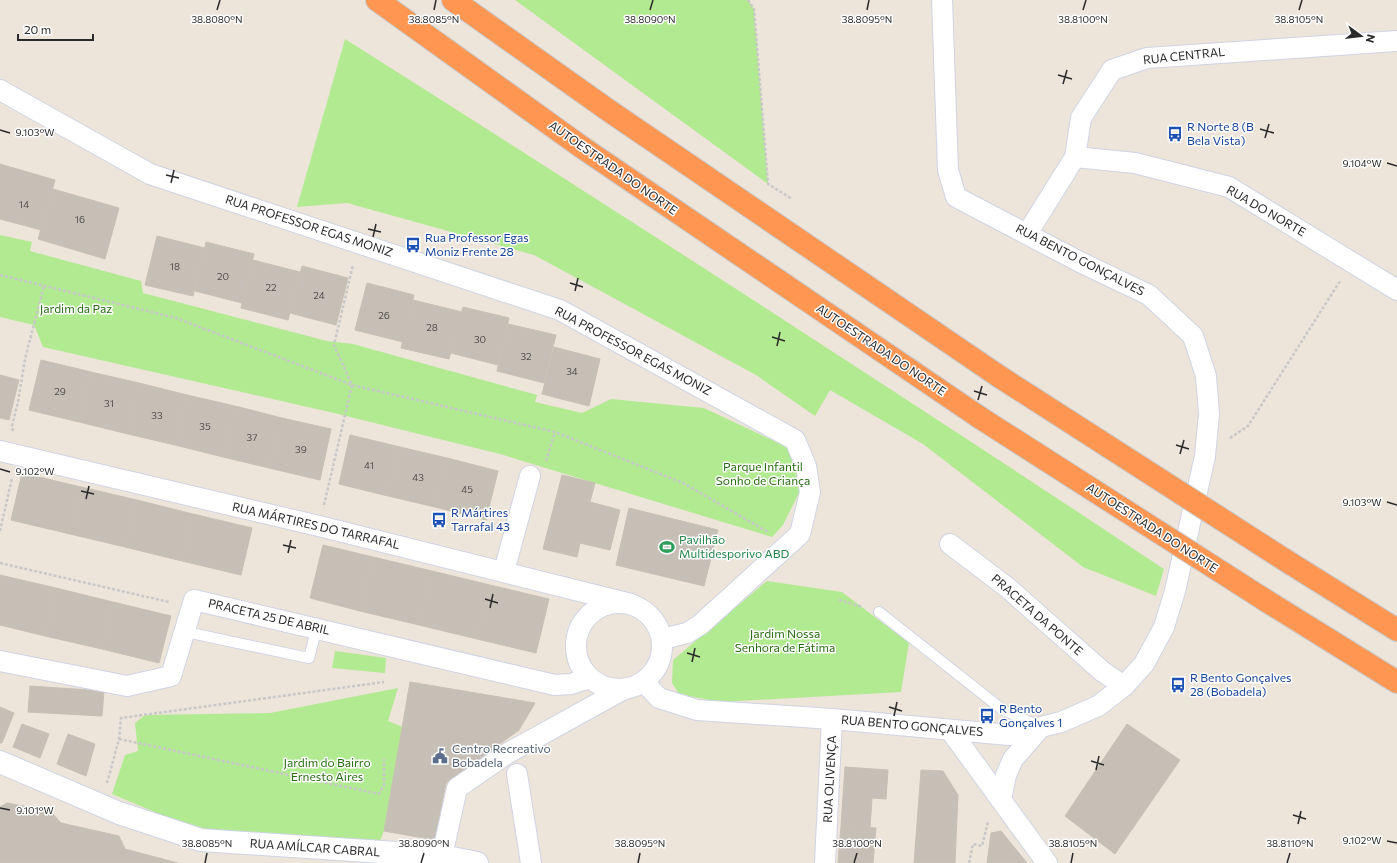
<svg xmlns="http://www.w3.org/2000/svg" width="1397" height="863" font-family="Commissioner,sans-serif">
<rect width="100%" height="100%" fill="#ede4da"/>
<g fill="#b2ea91">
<path d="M 515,0 L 748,0 L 754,9 L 768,184 Z"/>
<path d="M 345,39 C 620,213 893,389 1164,569 L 1156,596 L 1083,567 L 923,444 L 830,390 L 815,416 L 756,375 L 534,255 L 347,203 L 297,207 Z"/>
<path d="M 0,235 L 32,242 L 30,251 L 141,281 L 143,293 L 327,341 L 353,344 L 537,395 L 535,402 L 582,413 L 611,399 L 704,408 L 793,450 L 801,489 L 783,525 L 772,537 L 500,454 L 334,413 L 43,347 L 34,325 L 0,317 Z"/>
<path d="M 767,581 L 842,592 L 909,643 L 901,692 L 719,702 L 679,694 L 672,683 L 673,660 Z"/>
<path d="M 335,651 L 386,658 L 385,673 L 332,668 Z"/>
<path d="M 398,688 L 388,721 L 403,727 L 384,831 L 380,841 L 205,829 L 164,816 L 112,794 L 125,755 L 138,751 L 135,723 L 145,715 L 270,713 Z"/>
</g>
<g fill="#c5bfb6" stroke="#c9c0b3">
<path d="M 0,164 L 55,180 L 41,230 L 0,219 Z"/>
<path d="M 53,189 L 119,208 L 105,259 L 38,239 Z"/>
<path d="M 157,236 L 205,248 L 193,296 L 145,285 Z"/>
<path d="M 206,242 L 254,254 L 242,303 L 195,291 Z"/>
<path d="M 253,260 L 300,272 L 288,320 L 241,308 Z"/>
<path d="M 302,266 L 348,278 L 336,325 L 290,313 Z"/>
<path d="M 367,283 L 414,295 L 403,342 L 355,330 Z"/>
<path d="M 413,300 L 462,312 L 449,359 L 401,348 Z"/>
<path d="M 463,307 L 509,318 L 498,365 L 451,353 Z"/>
<path d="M 508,324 L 556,335 L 544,383 L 497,371 Z"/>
<path d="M 554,347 L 600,359 L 589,406 L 542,394 Z"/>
<path d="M 41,360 L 91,372 L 79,422 L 29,410 Z"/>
<path d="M 91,372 L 139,383 L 128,434 L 79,422 Z"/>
<path d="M 0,375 L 19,380 L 9,420 L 0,418 Z"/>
<path d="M 139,383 L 187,395 L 175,445 L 128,434 Z"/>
<path d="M 187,395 L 235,406 L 223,457 L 175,445 Z"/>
<path d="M 235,406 L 282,418 L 269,468 L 223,457 Z"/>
<path d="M 282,418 L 331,429 L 320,480 L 269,468 Z"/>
<path d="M 350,435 L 400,447 L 388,496 L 339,484 Z"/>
<path d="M 400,447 L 447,458 L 435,507 L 388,496 Z"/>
<path d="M 447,458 L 498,471 L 486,520 L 435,507 Z"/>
<path d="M 22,473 L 81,487 L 70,534 L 11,520 Z"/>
<path d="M 562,475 L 595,483 L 590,502 L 620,510 L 610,550 L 580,543 L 577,557 L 543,549 Z"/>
<path d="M 81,487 L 137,500 L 125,547 L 70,534 Z"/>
<path d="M 137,500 L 193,514 L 182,561 L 125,547 Z"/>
<path d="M 629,508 L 718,530 L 704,586 L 616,565 Z"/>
<path d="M 193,514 L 252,528 L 241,575 L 182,561 Z"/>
<path d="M 323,545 L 373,557 L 360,611 L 310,598 Z"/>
<path d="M 373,557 L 432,571 L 419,625 L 360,611 Z"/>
<path d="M 432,571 L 490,585 L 477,639 L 419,625 Z"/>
<path d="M 0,575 L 56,588 L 45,636 L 0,625 Z"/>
<path d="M 490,585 L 549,599 L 536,653 L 477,639 Z"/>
<path d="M 56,588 L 113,602 L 102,649 L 45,636 Z"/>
<path d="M 113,602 L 171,616 L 159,663 L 102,649 Z"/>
<path d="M 410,682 L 535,703 L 519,730 L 446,783 L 435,840 L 384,831 Z"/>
<path d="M 30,686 L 104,691 L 102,716 L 28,712 Z"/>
<path d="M 0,707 L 14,713 L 2,743 L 0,743 Z"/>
<path d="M 22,724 L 49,734 L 40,758 L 13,747 Z"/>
<path d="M 1127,724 L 1180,760 L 1115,854 L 1065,816 Z"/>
<path d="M 68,734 L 95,744 L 86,776 L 57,764 Z"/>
<path d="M 845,767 L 888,770 L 886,799 L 872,798 L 870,828 L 841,826 Z"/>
<path d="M 921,770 L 943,771 L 958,795 L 955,863 L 914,863 Z"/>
<path d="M 7,803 L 50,811 L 61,823 L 119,836 L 125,849 L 178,863 L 0,863 L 0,807 Z"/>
<path d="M 841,826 L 876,828 L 873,863 L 838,863 Z"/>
<path d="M 1001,831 L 1027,863 L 987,863 L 991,833 Z"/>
</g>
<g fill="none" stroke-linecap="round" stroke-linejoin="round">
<g stroke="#cfd4e4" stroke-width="12">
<g id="service">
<path d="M 879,612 L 1003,710 L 1037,725"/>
<path d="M 186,632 L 309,658 L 317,627"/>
</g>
</g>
<g stroke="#cfd4e4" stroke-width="22">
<g id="minor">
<path d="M 0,90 L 150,174 L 560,310 L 795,440 L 806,466 L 810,492 L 800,534 L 700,625 L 687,633 L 662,639"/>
<path d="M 1075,157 L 1135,163 L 1229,187 L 1397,290"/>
<path d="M 1027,234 L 1075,157 L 1081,118 L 1112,70 L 1147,58 L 1397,41"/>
<path d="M 0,451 L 319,526 L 631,604"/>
<path d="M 950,544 L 1008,588 L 1103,672 L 1124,686"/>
<path d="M 504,571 L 530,476"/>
<circle cx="619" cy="646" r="43"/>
<path d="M 0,661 L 127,686 L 171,676 L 194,600 L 555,685 L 571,684 L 590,678"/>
<path d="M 644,682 L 659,698 L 697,710 L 832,719 L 1009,735 L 1061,722 L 1098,706 L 1124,686 L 1144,664 L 1164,627 L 1175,591 L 1205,456 L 1209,414 L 1206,376 L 1193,336 L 1149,295 L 1080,262 L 956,197 L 948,170 L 942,0"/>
<path d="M 950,730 L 1047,863"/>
<path d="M 517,774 L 531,863"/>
<path d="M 1001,800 L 1006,775 L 1013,759 L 1041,727"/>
<path d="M 442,856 L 457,788 L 508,753 L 624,689"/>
<path d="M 825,863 L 832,719"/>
</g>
</g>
<g stroke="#cfd4e4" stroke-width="24">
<path id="tertiary" d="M 0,762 L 119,813 L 201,840 L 442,856 L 477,863"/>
</g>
<g stroke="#c8c8c8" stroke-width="24">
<g id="motorway">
<path d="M 377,0 L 583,148 L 979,417"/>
<path d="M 453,0 L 608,110 L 1000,377"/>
<path d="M 1285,560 L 1397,630"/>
<path d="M 1265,600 L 1397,682"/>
</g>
</g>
<g stroke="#c8c8c8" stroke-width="2.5" stroke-dasharray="3 2" stroke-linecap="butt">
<path d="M 748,0 L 754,9 L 768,184 L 792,199"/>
<path d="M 0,275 L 176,318 L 352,385 L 555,432 L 683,483 L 768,532"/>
<path d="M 13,431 L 12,426 L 18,402 L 25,359 L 44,286"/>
<path d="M 1230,438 L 1248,426 L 1340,281"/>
<path d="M 546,461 L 555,432"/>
<path d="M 324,505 L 352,385 L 334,345 L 353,265"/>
<path d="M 0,531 L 12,478"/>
<path d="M 0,563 L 169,602"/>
<path d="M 839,600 L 863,607"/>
<path d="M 119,739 L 379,794 L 384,785 L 384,759"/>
<path d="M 107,783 L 119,739 L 121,718 L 384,682"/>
<path d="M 969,863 L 973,844 L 982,846 L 988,822"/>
</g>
<use href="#service" stroke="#fff" stroke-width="10"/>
<use href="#minor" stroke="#fff" stroke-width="20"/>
<use href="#tertiary" stroke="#fff" stroke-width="22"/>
<use href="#motorway" stroke="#ff9753" stroke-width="22"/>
<g stroke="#c8c8c8" stroke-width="24" stroke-linecap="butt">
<g id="motorway-bridge">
<path d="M 1000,377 L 1285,560"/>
<path d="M 979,417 L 1265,600"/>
</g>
</g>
<use href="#motorway-bridge" stroke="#ff9753" stroke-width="22"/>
</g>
<path fill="none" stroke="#2a2a2a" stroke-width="1.5" d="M 217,10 L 220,0M 434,10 L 436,0M 650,10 L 653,0M 867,10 L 869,0M 1083,10 L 1086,0M 1299,10 L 1302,0M 1058,75 L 1072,79M 1063,84 L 1067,70M 1260,129 L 1274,133M 0,130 L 10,133M 1265,138 L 1269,124M 1387,163 L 1397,166M 166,175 L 179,178M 171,183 L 174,170M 368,229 L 381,232M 373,237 L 376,224M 570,283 L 583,287M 575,291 L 578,278M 772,337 L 785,341M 777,346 L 780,332M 974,391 L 987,395M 978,400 L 982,386M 1176,445 L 1189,449M 1180,454 L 1184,440M 0,469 L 10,472M 81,491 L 94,494M 86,499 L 89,486M 1387,502 L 1397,505M 283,545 L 296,548M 288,553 L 291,540M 485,599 L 498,603M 490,608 L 493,594M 687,653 L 700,657M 692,662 L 695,648M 889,707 L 902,711M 894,716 L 897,702M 1091,761 L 1104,765M 1096,770 L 1099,756M 0,808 L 10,810M 1293,815 L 1306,819M 1298,824 L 1301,811M 1387,841 L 1397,843M 205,863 L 207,853M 421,863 L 424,853M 638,863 L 640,853M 854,863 L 857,853M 1071,863 L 1073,853M 1287,863 L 1290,853"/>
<defs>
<g id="bus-bare" transform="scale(1.2)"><path d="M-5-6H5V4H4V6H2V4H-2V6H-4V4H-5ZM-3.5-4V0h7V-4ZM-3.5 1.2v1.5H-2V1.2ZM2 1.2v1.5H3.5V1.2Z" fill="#1a4fb4" stroke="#fff" stroke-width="2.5" paint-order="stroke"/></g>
<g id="stadium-bare" transform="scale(1.2)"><path d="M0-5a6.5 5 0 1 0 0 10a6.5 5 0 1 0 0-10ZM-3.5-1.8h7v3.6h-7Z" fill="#2e9e5b" stroke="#fff" stroke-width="2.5" paint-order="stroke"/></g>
<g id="civic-bare" transform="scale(1.2)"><path d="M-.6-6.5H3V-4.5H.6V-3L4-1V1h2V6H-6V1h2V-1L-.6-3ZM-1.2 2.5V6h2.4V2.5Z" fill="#5c6f8a" stroke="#fff" stroke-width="2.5" paint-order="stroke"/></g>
</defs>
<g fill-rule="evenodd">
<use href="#bus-bare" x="1175" y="134"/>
<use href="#bus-bare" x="413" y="245"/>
<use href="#bus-bare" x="439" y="520"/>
<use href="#stadium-bare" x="667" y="547"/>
<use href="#bus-bare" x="1178" y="685"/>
<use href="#bus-bare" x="987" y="716"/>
<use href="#civic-bare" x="440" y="756"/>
</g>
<g text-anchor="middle" stroke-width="3" stroke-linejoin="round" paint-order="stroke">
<g font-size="10" fill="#514f4d">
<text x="24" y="208">14</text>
<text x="80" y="223">16</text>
<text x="175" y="270">18</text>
<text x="223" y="280">20</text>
<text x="271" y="291">22</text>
<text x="319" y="299">24</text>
<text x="384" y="319">26</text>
<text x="432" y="331">28</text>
<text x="480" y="343">30</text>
<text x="526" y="360">32</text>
<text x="572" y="375">34</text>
<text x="60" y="395">29</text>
<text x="109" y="407">31</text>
<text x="157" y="419">33</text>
<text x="205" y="430">35</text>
<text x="252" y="441">37</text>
<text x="301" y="453">39</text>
<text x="369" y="469">41</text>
<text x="418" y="481">43</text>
<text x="467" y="493">45</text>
</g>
<g font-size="12" fill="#2a2a2a" stroke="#fff">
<text transform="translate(1184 56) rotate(-6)" y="4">RUA CENTRAL</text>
<text transform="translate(613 168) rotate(35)" y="4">AUTOESTRADA DO NORTE</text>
<text transform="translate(1266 211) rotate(30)" y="4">RUA DO NORTE</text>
<text transform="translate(309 226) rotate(18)" y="4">RUA PROFESSOR EGAS MONIZ</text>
<text transform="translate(1080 260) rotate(27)" y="4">RUA BENTO GONÇALVES</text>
<text transform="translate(881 350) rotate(34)" y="4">AUTOESTRADA DO NORTE</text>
<text transform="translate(633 351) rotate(28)" y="4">RUA PROFESSOR EGAS MONIZ</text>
<text transform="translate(316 526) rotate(13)" y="4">RUA MÁRTIRES DO TARRAFAL</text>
<text transform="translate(1152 528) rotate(33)" y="4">AUTOESTRADA DO NORTE</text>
<text transform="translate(1037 615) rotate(41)" y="4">PRACETA DA PONTE</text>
<text transform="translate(269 617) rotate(13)" y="4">PRACETA 25 DE ABRIL</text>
<text transform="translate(912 726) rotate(5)" y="4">RUA BENTO GONÇALVES</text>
<text transform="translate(830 779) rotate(-87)" y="4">RUA OLIVENÇA</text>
<text transform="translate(315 848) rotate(4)" y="4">RUA AMÍLCAR CABRAL</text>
</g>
<g font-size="12" fill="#164399" stroke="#fff" text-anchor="start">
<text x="1187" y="131">R Norte 8 (B<tspan x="1187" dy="14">Bela Vista)</tspan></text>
<text x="425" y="242">Rua Professor Egas<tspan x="425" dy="14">Moniz Frente 28</tspan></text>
<text x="451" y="517">R Mártires<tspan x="451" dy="14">Tarrafal 43</tspan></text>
<text x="1190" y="682">R Bento Gonçalves<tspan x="1190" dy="14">28 (Bobadela)</tspan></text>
<text x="999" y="713">R Bento<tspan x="999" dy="14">Gonçalves 1</tspan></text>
</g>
<g font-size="12" fill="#296d13" stroke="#fff">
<text x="76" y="313">Jardim da Paz</text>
<text x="763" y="471">Parque Infantil<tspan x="763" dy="14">Sonho de Criança</tspan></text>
<text x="785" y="638">Jardim Nossa<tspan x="785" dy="14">Senhora de Fátima</tspan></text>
<text x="327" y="767">Jardim do Bairro<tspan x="327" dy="14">Ernesto Aires</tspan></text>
</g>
<g font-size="12" fill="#27864d" stroke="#fff" text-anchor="start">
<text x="679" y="544">Pavilhão<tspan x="679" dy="14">Multidesporivo ABD</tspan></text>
</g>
<g font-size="12" fill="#4e5e75" stroke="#fff" text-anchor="start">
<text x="452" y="753">Centro Recreativo<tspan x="452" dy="14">Bobadela</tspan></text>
</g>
</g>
<g font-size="10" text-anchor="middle" fill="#2a2a2a" stroke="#fff" stroke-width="3" stroke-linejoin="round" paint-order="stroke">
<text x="217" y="23">38.8080°N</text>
<text x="434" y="23">38.8085°N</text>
<text x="650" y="23">38.8090°N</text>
<text x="867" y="23">38.8095°N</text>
<text x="1083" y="23">38.8100°N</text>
<text x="1299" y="23">38.8105°N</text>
<text x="35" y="136">9.103°W</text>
<text x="1362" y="167">9.104°W</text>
<text x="35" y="475">9.102°W</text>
<text x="1362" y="506">9.103°W</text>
<text x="35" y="814">9.101°W</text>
<text x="1362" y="844">9.102°W</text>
<text x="207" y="847">38.8085°N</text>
<text x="424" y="847">38.8090°N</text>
<text x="640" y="847">38.8095°N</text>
<text x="857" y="847">38.8100°N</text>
<text x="1073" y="847">38.8105°N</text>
<text x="1290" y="847">38.8110°N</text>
</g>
<g transform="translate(1361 36) rotate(105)" stroke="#ffffff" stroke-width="3" paint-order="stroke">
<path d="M0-3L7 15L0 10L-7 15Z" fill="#2a2a2a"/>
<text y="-6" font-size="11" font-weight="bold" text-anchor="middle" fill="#2a2a2a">N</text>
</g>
<path d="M18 34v6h75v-6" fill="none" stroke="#2a2a2a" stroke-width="2"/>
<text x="24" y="34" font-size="12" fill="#2a2a2a" stroke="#ffffff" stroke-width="3" paint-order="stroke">20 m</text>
</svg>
